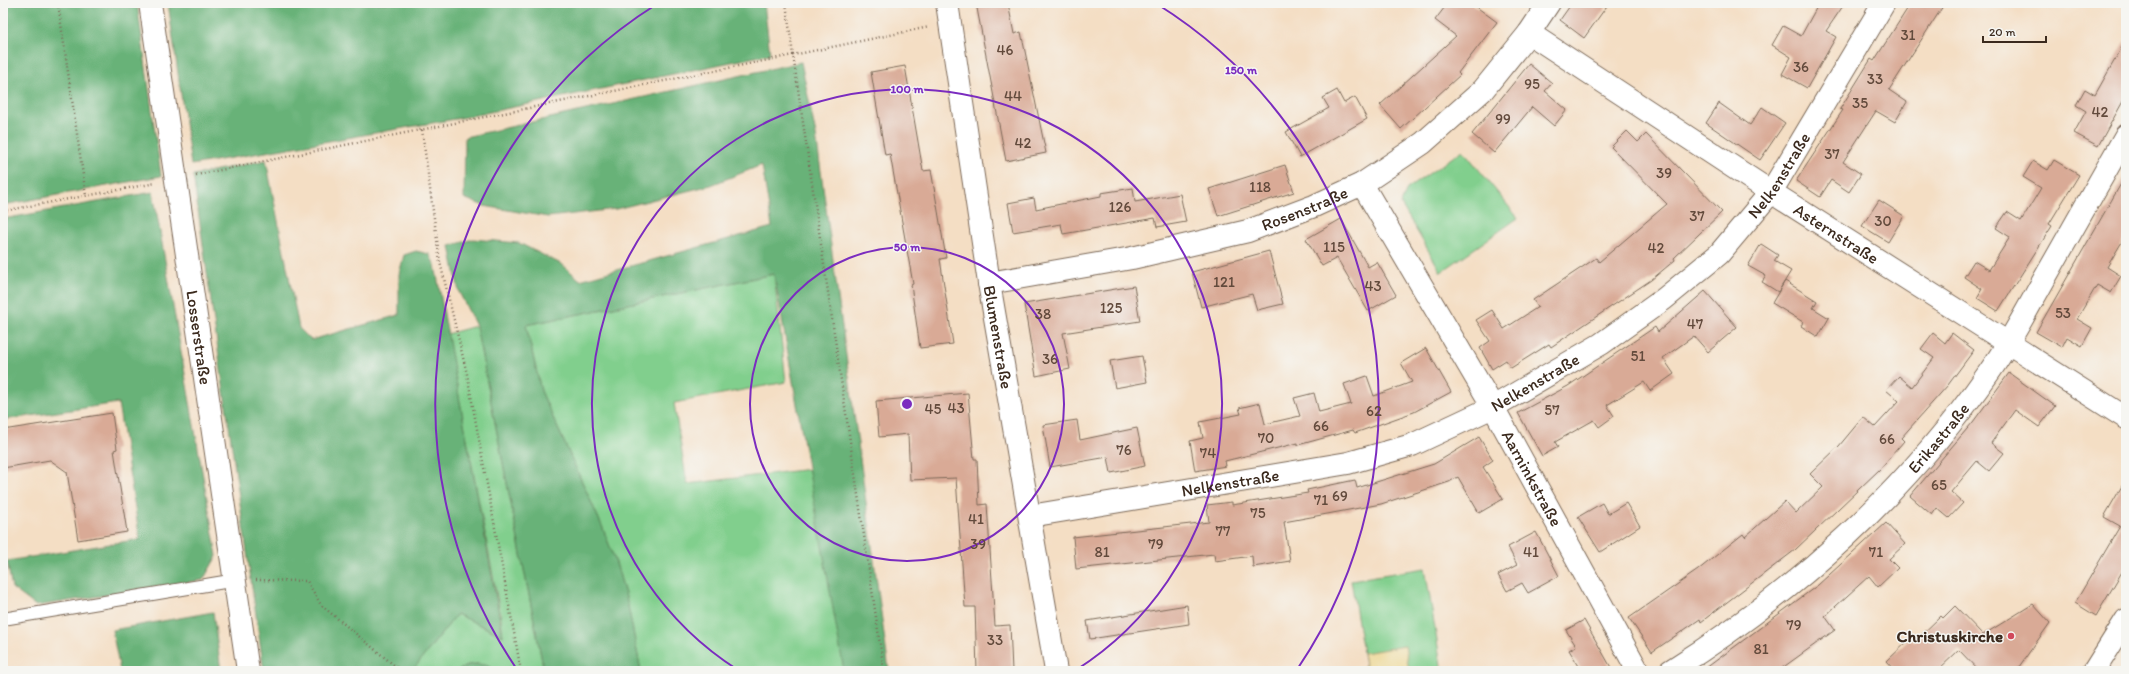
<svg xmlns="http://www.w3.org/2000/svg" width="2129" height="674" font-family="Itim,sans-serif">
<rect width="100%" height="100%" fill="#f6f6f2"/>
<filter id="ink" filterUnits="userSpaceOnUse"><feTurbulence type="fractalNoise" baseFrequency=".025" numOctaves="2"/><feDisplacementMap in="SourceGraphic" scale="8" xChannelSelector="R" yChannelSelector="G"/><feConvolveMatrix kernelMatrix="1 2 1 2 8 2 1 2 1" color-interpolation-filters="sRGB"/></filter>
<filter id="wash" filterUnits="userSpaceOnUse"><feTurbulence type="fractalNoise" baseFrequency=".012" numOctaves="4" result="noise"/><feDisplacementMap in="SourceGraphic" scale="16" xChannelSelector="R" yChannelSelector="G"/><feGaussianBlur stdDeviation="0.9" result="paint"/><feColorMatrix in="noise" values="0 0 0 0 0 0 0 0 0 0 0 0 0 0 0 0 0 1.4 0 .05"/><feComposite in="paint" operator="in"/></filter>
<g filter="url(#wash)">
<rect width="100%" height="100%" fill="#f4dec4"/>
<g fill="#81cf8d" stroke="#5e7c56">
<path d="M 1463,150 L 1518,218 L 1441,272 L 1401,204 L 1407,189 Z"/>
<path d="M 774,274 L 786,382 L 674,403 L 687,484 L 810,469 L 845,671 L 641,671 L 627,601 L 616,563 L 602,526 L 541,391 L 526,325 Z"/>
<path d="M 476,326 L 544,671 L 497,671 L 477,664 L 468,665 L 457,671 L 412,671 L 457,614 L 503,636 L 501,618 L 447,334 Z"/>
<path d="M 1425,568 L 1442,671 L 1366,671 L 1351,580 Z"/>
</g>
<g fill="#68b278" stroke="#526e4b">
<path d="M 3,3 L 137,3 L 161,176 L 3,205 Z"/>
<path d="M 168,3 L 764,3 L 770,54 L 461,118 L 191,165 Z"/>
<path d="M 801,62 L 816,135 L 889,671 L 844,671 L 774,274 L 526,325 L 541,391 L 602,526 L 616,563 L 627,601 L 641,671 L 544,671 L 476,326 L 459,292 L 450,246 L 473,239 L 519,243 L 563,265 L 580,280 L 772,227 L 762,165 L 711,185 L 616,209 L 548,217 L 484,206 L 464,198 L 465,137 Z"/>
<path d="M 266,160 L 299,328 L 311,340 L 399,315 L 399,274 L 404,255 L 416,251 L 429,254 L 435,265 L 503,636 L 457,614 L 412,671 L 264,671 L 193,175 Z"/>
<path d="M 153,192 L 217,556 L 203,580 L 36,606 L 12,588 L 7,561 L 140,539 L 118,403 L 3,420 L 3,219 Z"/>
<path d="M 213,612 L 221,671 L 120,671 L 112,630 Z"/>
<path d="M 477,664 L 486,665 L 497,671 L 457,671 L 468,665 Z"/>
</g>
<path fill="#eeda9e" stroke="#94825e" d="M 1405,646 L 1409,671 L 1366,671 L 1363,653 Z"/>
<g id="blocks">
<g fill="#d9aa96">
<path d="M 976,3 L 1008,3 L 1014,34 L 1021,32 L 1046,153 L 1006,161 Z"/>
<path d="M 1448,3 L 1471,3 L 1497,22 L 1458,73 L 1460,75 L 1401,129 L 1380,105 L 1456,36 L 1435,20 Z"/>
<path d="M 1572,3 L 1609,3 L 1584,38 L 1560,20 Z"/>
<path d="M 1819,3 L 1845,3 L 1826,31 L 1836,37 L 1807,88 L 1782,74 L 1791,57 L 1772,45 L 1783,26 L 1801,36 Z"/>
<path d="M 1911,3 L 1945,3 L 1889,90 L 1907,102 L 1895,122 L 1876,111 L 1843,162 L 1861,174 L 1849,192 L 1831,180 L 1820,197 L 1796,181 L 1843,110 L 1840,109 L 1871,59 L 1874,61 Z"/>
<path d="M 2126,40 L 2126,96 L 2098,146 L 2074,133 L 2086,111 L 2076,105 L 2085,89 L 2095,95 Z"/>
<path d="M 1529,64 L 1552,83 L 1545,91 L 1567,110 L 1554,126 L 1532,107 L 1494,153 L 1472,134 Z"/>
<path d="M 905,66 L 923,171 L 931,170 L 946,258 L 940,259 L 953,344 L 920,348 L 911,285 L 913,284 L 890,154 L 885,155 L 871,72 Z"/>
<path d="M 1337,90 L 1344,103 L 1355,97 L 1367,119 L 1300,157 L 1286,132 L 1329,108 L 1323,98 Z"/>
<path d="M 1719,103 L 1750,125 L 1762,107 L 1785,123 L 1760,160 L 1706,123 Z"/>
<path d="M 1627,131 L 1638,142 L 1646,134 L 1722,212 L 1674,258 L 1675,260 L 1651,280 L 1551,347 L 1549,344 L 1511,368 L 1506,360 L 1492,369 L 1480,348 L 1490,341 L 1476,320 L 1492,310 L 1504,329 L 1538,307 L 1533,300 L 1596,258 L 1599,262 L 1667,204 L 1611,147 Z"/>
<path d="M 2054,160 L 2079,175 L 2049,224 L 2052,226 L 1998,311 L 1977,298 L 1982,289 L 1964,277 L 1974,261 L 1989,270 L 2010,237 L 1996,228 L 2007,212 L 2021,221 L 2041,188 L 2023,177 L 2033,161 L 2048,170 Z"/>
<path d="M 1285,165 L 1294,192 L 1218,216 L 1209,189 Z"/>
<path d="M 2126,175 L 2126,235 L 2107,267 L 2121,276 L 2111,293 L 2097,285 L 2077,319 L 2092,328 L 2082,346 L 2067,337 L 2062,347 L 2036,332 Z"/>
<path d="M 1133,188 L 1135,202 L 1180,194 L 1186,222 L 1157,227 L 1155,218 L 1063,234 L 1061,224 L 1013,232 L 1008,203 L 1034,198 L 1036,209 L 1101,196 L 1101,193 Z"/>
<path d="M 1879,200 L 1904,216 L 1888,242 L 1862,226 Z"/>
<path d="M 1341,219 L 1368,267 L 1377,262 L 1396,295 L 1368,311 L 1337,258 L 1322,266 L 1306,239 Z"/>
<path d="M 1761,244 L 1778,255 L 1774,261 L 1791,271 L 1778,292 L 1762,282 L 1766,276 L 1748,266 Z"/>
<path d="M 1269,251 L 1283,304 L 1257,310 L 1252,294 L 1201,307 L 1192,272 Z"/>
<path d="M 1785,281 L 1817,301 L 1813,308 L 1829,318 L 1818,337 L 1801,326 L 1803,322 L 1772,303 Z"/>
<path d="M 1134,286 L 1140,321 L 1063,333 L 1070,369 L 1036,376 L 1024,304 Z"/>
<path d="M 1705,291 L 1737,327 L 1708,352 L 1694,336 L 1663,358 L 1674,374 L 1650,391 L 1644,382 L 1607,405 L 1614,416 L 1599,427 L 1594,420 L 1555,442 L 1558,447 L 1542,456 L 1518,413 L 1568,386 L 1655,327 L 1658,332 Z"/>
<path d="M 1933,333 L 1945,343 L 1952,333 L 1974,350 L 1948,385 L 1901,438 L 1904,441 L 1880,469 L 1795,550 L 1701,622 L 1700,619 L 1652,652 L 1629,618 L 1698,570 L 1743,534 L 1745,537 L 1785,501 L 1796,513 L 1823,487 L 1810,474 L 1839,446 L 1863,417 L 1875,427 L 1899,401 L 1886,390 L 1899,376 L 1912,387 L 1934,358 L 1921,349 Z"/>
<path d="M 1426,348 L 1451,392 L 1414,412 L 1355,433 L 1353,430 L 1298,445 L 1298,443 L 1225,461 L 1226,466 L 1195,471 L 1190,441 L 1203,438 L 1200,422 L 1241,414 L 1239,408 L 1260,403 L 1265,424 L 1300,416 L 1294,398 L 1314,393 L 1319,412 L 1351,404 L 1344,384 L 1367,376 L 1374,396 L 1412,382 L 1401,363 Z"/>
<path d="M 1142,356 L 1147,382 L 1115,388 L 1110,361 Z"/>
<path d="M 2009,373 L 2055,406 L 2039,427 L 2015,410 L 1991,443 L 2004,453 L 1989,471 L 1977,461 L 1951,492 L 1963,503 L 1949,518 L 1937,508 L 1932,515 L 1910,496 L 1973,422 Z"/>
<path d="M 968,393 L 974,459 L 977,459 L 979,505 L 987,504 L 995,626 L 1010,625 L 1012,671 L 977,671 L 975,607 L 965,607 L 956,478 L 910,480 L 908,434 L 879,437 L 876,401 Z"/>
<path d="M 112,413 L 117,449 L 114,450 L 127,532 L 78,540 L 67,472 L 50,460 L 3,468 L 3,430 Z"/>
<path d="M 1077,420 L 1080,440 L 1137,428 L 1145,466 L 1111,473 L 1108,457 L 1050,467 L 1043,425 Z"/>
<path d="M 1479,437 L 1493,460 L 1483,467 L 1503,499 L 1479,513 L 1458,477 L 1449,482 L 1381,504 L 1284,522 L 1290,561 L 1253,567 L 1252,556 L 1215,561 L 1214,554 L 1076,569 L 1073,537 L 1209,522 L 1207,505 L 1232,502 L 1232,505 L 1308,493 L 1307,490 L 1355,480 L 1357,488 L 1434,464 Z"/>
<path d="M 2126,479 L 2126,565 L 2096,616 L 2075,603 L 2120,526 L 2104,517 Z"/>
<path d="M 1602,503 L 1608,514 L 1626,503 L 1640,526 L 1600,552 L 1578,517 Z"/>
<path d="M 1886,523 L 1905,544 L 1889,559 L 1898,568 L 1878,587 L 1869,576 L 1825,616 L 1835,630 L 1778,671 L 1702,671 L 1818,585 Z"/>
<path d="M 1536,532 L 1559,576 L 1528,593 L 1522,583 L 1507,591 L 1498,575 L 1517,565 L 1508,547 Z"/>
<path d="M 2033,604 L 2050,623 L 2016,671 L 1979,671 L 1959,650 L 1937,671 L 1896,671 L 1887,661 L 1910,639 L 1914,642 L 1941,616 L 1943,618 L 1955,606 L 1983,635 Z"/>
<path d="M 1187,605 L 1189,624 L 1090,639 L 1087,621 Z"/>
<path d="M 1584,620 L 1613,671 L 1582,671 L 1569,650 L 1576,646 L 1566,630 Z"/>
</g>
</g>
</g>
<g filter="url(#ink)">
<use href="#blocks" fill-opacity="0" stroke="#7c6958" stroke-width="1"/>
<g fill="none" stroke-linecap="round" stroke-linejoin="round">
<g stroke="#7c6958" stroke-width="14">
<path id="service" d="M 3,619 L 236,580"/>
</g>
<g stroke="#7c6958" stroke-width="24">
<g id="minor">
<path id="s1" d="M 150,3 L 248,671"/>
<path id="s2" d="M 947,3 L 989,283 L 1056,671"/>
<path id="s3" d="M 1529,33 L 1771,192 L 2126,418"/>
<path id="s4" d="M 1362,184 L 1493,407 L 1638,671"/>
<path id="s5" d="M 989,283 L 1132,258 L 1248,231 L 1314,206 L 1362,184 L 1423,143 L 1483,90 L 1529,33 L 1549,3"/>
<path id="s6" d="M 1030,516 L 1348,463 L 1412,445 L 1493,407 L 1601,344 L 1664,299 L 1719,254 L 1771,192 L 1884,3"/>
<path id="s7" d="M 1670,671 C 1795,593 1906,492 1990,371 C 2011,341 2028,308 2046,276 C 2073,229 2099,182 2126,135"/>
<path d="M 2094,671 L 2126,620"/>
</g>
</g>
<g stroke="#7c6958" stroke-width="2.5" stroke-dasharray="1 3" stroke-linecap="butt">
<path d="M 58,3 L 86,196"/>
<path d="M 786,3 L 793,55 L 929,27"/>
<path d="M 422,130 L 440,262 L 467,374 L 521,671"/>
<path d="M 196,175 L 793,55 L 884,671"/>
<path d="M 3,211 L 156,183"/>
<path d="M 256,580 L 307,581 L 321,605 L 401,671"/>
</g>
<use href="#service" stroke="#fff" stroke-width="12"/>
<use href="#minor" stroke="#fff" stroke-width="22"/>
</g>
</g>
<g fill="none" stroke="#7b2cbf" stroke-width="2">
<circle cx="907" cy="404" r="157"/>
<path d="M738 670A315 315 0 1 1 1076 670"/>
<path d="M516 668A472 472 0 0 1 657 4M1157 4A472 472 0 0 1 1298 668"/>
</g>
<circle fill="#d1495b" stroke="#f6f6f2" stroke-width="1.5" cx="2011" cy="636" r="4"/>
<g text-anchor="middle" stroke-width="3" stroke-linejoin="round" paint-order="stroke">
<g font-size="15" fill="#624a3c">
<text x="1908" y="40">31</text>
<text x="1005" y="55">46</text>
<text x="1801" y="72">36</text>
<text x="1875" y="84">33</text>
<text x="1532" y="89">95</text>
<text x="1013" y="101">44</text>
<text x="1860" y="108">35</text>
<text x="2100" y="117">42</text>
<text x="1503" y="124">99</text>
<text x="1023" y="148">42</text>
<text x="1832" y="159">37</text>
<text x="1664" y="178">39</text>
<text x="1260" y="192">118</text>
<text x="1120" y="212">126</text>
<text x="1697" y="221">37</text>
<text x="1883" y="226">30</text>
<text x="1334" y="252">115</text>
<text x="1656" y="253">42</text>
<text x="1224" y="287">121</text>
<text x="1373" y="291">43</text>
<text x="1111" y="313">125</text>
<text x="2063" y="318">53</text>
<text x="1043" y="319">38</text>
<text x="1695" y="329">47</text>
<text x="1638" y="361">51</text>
<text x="1050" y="364">36</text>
<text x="956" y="413">43</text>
<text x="933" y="414">45</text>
<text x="1552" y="415">57</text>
<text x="1374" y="416">62</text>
<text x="1321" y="431">66</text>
<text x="1266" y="443">70</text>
<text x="1887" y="444">66</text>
<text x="1124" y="455">76</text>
<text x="1208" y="458">74</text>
<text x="1939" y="490">65</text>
<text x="1340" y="501">69</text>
<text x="1321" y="505">71</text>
<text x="1258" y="518">75</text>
<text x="976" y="524">41</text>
<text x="1223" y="536">77</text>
<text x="978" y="549">39</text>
<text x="1156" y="549">79</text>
<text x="1102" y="557">81</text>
<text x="1531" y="557">41</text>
<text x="1876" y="557">71</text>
<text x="1794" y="630">79</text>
<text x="995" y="645">33</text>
<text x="1761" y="654">81</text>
</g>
<g font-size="17" fill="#3b2a1e" stroke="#f6f6f2">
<text dy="6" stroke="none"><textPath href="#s6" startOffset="851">Nelkenstraße</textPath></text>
<text dy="6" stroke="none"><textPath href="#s5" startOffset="325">Rosenstraße</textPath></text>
<text dy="6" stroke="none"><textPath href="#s3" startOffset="367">Asternstraße</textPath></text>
<text dy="6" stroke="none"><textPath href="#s1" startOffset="338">Losserstraße</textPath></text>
<text dy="6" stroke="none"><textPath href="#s2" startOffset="338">Blumenstraße</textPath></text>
<text dy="6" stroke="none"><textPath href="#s6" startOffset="527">Nelkenstraße</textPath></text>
<text dy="6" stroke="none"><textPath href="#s7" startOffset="357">Erikastraße</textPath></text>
<text dy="6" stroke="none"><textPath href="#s4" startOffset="340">Aarninkstraße</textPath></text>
<text dy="6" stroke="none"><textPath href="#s6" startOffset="203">Nelkenstraße</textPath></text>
</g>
<g font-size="17" font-weight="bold" fill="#3b2a1e" stroke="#f6f6f2" text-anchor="end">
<text x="2003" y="642">Christuskirche</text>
</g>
</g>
<circle cx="907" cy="404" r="6" fill="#7b2cbf" stroke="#f6f6f2" stroke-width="2"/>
<g font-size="12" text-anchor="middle" font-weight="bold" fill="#7b2cbf" stroke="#f6f6f2" stroke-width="3" stroke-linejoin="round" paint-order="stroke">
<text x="1241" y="74">150 m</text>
<text x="907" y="93">100 m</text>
<text x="907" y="251">50 m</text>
</g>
<rect width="2129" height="674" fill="none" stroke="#f6f6f2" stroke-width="16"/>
<path d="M1983 36v6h63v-6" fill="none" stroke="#3b2a1e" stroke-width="2"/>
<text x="1989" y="36" font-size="12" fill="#3b2a1e" stroke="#f6f6f2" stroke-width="3" paint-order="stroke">20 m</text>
</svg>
